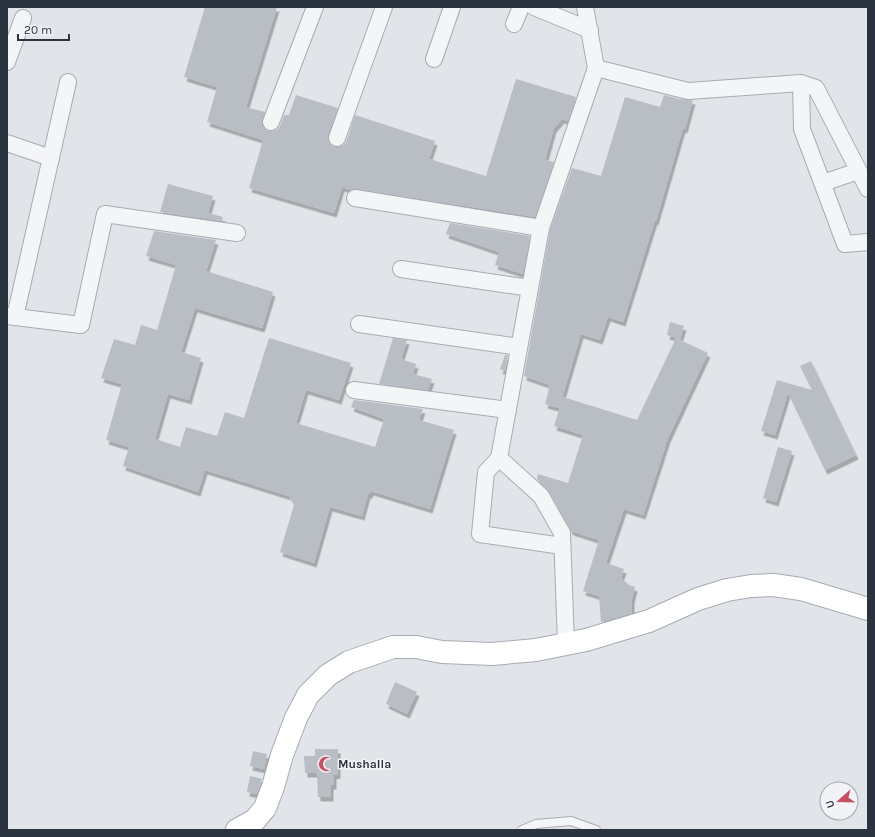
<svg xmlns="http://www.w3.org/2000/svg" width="875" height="837" font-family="Karla,sans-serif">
<defs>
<filter id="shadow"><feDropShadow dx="2.5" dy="4.5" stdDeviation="0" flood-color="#0004"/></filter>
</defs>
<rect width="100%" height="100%" fill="#e1e4e9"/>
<g fill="#b9bec5" filter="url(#shadow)">
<path d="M 205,7 L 277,7 L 246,107 L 265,112 L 262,124 L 264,128 L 267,131 L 272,131 L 277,130 L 280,126 L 284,115 L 289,115 L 296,95 L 338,108 L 328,135 L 328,139 L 330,144 L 334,147 L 339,147 L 343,145 L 346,142 L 355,115 L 435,141 L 429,159 L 486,176 L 516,79 L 576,97 L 568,121 L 562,119 L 554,128 L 545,160 L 554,162 L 535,217 L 357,189 L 350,190 L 342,187 L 334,213 L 249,188 L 263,140 L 207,122 L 217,87 L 184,77 Z"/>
<path d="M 664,95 L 679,99 L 693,100 L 685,129 L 683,128 L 656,221 L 655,220 L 623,322 L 608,317 L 600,340 L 581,334 L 559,408 L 545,404 L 550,385 L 524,376 L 550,230 L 572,168 L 601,176 L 625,97 L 660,107 Z"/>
<path d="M 168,184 L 213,196 L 208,213 L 223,217 L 222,221 L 160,212 Z"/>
<path d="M 450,223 L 530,236 L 523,274 L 495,265 L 499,252 L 446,234 Z"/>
<path d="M 154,231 L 216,240 L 206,271 L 273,292 L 262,328 L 195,308 L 181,352 L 201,358 L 189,400 L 168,394 L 155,439 L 180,447 L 186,427 L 217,436 L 225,412 L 244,418 L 269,338 L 351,363 L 339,400 L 306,390 L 296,423 L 375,447 L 384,419 L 351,407 L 354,400 L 423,409 L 419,420 L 454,430 L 430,509 L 371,491 L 370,494 L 368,494 L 362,516 L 330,507 L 314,563 L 280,552 L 294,505 L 289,496 L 205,470 L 198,492 L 123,466 L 129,447 L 106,440 L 122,384 L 101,378 L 114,339 L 135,345 L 141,325 L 157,330 L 176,265 L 146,256 Z"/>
<path d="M 670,322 L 684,326 L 680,339 L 667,335 Z"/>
<path d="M 393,338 L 407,340 L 401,359 L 416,364 L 413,374 L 432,379 L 428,390 L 379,384 Z"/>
<path d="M 676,338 L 708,353 L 668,438 L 643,515 L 624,509 L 606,563 L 624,569 L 621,578 L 629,585 L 635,587 L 632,599 L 632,613 L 601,622 L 599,596 L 583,591 L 599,540 L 571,531 L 549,491 L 537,479 L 538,474 L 568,483 L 583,435 L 554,426 L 563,397 L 637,420 Z"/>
<path d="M 505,355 L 508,355 L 505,371 L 500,369 Z"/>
<path d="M 811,361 L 856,455 L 825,470 L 788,393 L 775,435 L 761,431 L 777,380 L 812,390 L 800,366 Z"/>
<path d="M 778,447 L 792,451 L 776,502 L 763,498 Z"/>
<path d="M 395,682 L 417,692 L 407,714 L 386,704 Z"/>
<path d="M 315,749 L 338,749 L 338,774 L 334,775 L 334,785 L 331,785 L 331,797 L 318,797 L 317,775 L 316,775 L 316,773 L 305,773 L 304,756 L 315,756 Z"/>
<path d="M 253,751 L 267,754 L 264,769 L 250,766 Z"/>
<path d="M 250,776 L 262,779 L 257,794 L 247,792 Z"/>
</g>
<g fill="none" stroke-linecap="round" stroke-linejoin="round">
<g stroke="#a7abb3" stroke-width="10">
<path id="lane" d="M 522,830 L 536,824 L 571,821 L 596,830"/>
</g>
<g stroke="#a7abb3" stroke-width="18">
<g id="street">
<path d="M 534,7 L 590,30"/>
<path d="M 514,24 L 521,7"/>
<path d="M 434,59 L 452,7"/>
<path d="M 7,62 L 23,18"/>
<path d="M 596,68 L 688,91 L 801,83 L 816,88 L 868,189"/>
<path d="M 801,83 L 802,129 L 845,244 L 868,242"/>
<path d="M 271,122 L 315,7"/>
<path d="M 337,138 L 384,7"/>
<path d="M 7,143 L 51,158"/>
<path d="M 823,183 L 858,171"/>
<path d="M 355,198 L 541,228"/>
<path d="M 401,269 L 530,288"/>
<path d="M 7,316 L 81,325 L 105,214 L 237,233"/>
<path d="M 15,317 L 68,82"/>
<path d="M 359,324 L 519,347"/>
<path d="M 354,390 L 508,410"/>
<path d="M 499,458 L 541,496 L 562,533 L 566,644"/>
<path d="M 562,546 L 480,534 L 486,472 L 499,458 L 541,228 L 596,68 L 585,7"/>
</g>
</g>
<g stroke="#a7abb3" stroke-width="24">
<path id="secondary" d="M 237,830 L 255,820 L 265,808 L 273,787 L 282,755 L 296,718 L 308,695 L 328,675 L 349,662 L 393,647 L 416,647 L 442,652 L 492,654 L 536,650 L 586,640 L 649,621 L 698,599 L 727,590 L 751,586 L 773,585 L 801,589 L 868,609"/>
</g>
<use href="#lane" stroke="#f4f5f7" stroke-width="8"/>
<use href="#street" stroke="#f4f5f7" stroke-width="16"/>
<use href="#secondary" stroke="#fff" stroke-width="22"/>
</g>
<defs>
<g id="mosque-bare" transform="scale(1.2)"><path d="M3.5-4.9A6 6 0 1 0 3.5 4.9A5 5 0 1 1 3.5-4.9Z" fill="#c64f62" stroke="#f1f3f6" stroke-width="2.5" paint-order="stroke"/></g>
</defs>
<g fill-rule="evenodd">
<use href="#mosque-bare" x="326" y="764"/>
</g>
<g text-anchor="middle" stroke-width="3" stroke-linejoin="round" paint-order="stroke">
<g font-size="12" font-weight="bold" fill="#2b3240" stroke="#f1f3f6" text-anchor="start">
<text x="338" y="768">Mushalla</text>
</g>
</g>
<rect width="875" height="837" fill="none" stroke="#2b3240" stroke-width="16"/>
<g transform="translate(839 801) rotate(250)"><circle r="19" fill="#f1f3f6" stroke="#a2a6ad"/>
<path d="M0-3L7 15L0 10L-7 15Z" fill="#c64f62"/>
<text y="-6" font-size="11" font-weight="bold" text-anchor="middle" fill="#2b3240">U</text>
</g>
<path d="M18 34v6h51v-6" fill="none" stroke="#2b3240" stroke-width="2"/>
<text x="24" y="34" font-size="12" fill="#2b3240" stroke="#f1f3f6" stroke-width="3" paint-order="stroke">20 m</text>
</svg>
